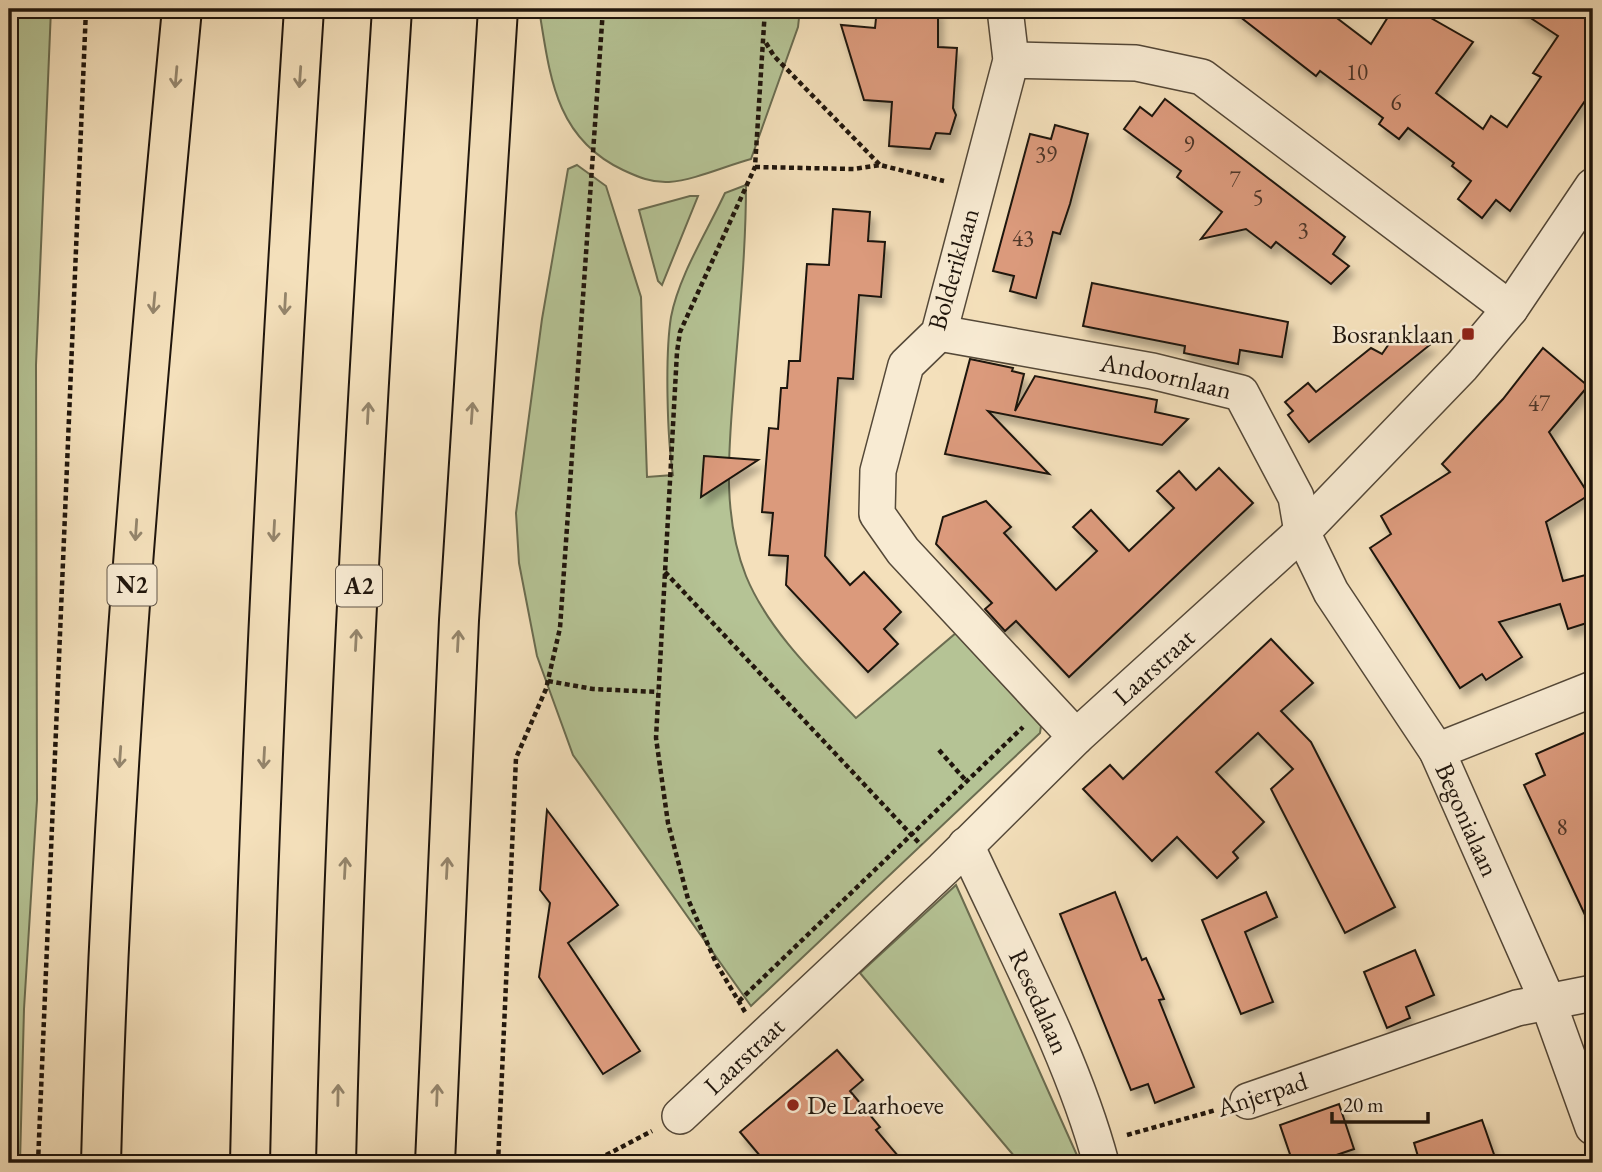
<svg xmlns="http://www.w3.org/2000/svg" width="1602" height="1172" font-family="'EB Garamond',serif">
<defs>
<filter id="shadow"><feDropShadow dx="4.5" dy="8" stdDeviation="3.5" flood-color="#0004"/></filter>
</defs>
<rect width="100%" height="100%" fill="#f4e0bb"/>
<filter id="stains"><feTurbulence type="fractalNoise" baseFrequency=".00286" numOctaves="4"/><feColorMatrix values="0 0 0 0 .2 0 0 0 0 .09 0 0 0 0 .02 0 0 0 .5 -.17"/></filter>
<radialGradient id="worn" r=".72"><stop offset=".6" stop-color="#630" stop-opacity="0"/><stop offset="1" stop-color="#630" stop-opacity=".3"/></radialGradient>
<g fill="#b5c395" stroke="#6a6c50" stroke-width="2">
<path d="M 9,9 L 51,9 L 36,365 L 37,800 L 24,1009 L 20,1163 L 9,1163 Z"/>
<path d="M 539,9 L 800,9 L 798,27 L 751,159 C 725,166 695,180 669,182 C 652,183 638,177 623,170 C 555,138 550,76 539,9 Z"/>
<path d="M 577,165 L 606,186 L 641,297 L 647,477 L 673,475 C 667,437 665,355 671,317 C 679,275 707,232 725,193 L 746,185 C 746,247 740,309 735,371 C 730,439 720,511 746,576 C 768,630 817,677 856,718 L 956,633 L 1041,726 L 1040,733 L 751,1006 L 573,755 L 537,656 L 519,563 L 516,513 L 542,319 L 568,169 Z"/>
<path d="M 690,196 L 698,196 L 662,285 L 658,281 L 639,210 Z"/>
<path d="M 956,885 L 1080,1162 L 1080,1163 L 1020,1163 L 860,973 Z"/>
</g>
<g fill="#db9a7c" stroke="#1f150c" stroke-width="2" filter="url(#shadow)">
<path d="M 877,9 L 938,9 L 938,47 L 957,48 L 953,108 L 956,115 L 950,134 L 936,133 L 930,149 L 889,146 L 892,102 L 864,100 L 841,25 L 875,28 Z"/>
<path d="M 1230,9 L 1325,9 L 1371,44 L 1393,9 L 1415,9 L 1473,42 L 1436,93 L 1483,129 L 1491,116 L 1507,127 L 1541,77 L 1533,73 L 1558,36 L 1517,9 L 1593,9 L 1593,89 L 1510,211 L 1496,200 L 1482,218 L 1458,199 L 1471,181 L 1452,166 L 1454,163 L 1408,128 L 1399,139 L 1379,124 L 1383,118 L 1320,71 L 1316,76 Z"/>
<path d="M 1165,99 L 1345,237 L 1333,254 L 1349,266 L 1331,284 L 1276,242 L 1271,248 L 1246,229 L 1201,239 L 1222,212 L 1177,177 L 1181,171 L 1124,129 L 1140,107 L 1152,116 Z"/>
<path d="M 1055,125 L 1088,134 L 1070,204 L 1060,234 L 1053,232 L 1036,298 L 1010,291 L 1014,276 L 993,271 L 1030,134 L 1051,139 Z"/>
<path d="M 833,209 L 870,212 L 868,241 L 885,242 L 881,297 L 859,295 L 853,379 L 838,378 L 825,556 L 850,585 L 864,572 L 901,612 L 884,629 L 898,644 L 868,672 L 786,585 L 788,556 L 769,555 L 773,513 L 762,512 L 769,428 L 778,429 L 781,388 L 787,388 L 789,361 L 800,361 L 807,264 L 829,265 Z"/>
<path d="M 1092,283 L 1288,322 L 1282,357 L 1240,350 L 1238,364 L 1184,353 L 1185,346 L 1083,326 Z"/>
<path d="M 1393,338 L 1431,344 L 1309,442 L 1288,415 L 1293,411 L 1285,402 L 1308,383 L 1316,392 L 1371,348 L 1382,354 Z"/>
<path d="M 1543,348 L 1588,386 L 1549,432 L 1589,495 L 1546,522 L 1563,581 L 1593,573 L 1593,621 L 1568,629 L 1560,604 L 1499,622 L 1522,657 L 1486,680 L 1482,674 L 1460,688 L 1370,548 L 1391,534 L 1381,516 L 1450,472 L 1442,464 L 1503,399 Z"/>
<path d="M 970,359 L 1013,368 L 1012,371 L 1024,374 L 1015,411 L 1035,376 L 1157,400 L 1155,412 L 1188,419 L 1162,445 L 988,411 L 1049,474 L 945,454 Z"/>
<path d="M 704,456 L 758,460 L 701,497 Z"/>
<path d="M 1219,468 L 1253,503 L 1069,677 L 1016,621 L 1005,631 L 985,609 L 992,603 L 936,544 L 943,517 L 986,501 L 1011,527 L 1004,533 L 1056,590 L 1097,551 L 1073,527 L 1091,510 L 1129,551 L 1174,508 L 1157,491 L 1179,471 L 1196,490 Z"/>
<path d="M 1271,639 L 1313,683 L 1281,711 L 1311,742 L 1395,907 L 1345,933 L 1271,789 L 1293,769 L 1258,733 L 1216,772 L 1264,822 L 1233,852 L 1238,858 L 1217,878 L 1177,837 L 1152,861 L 1083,789 L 1110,765 L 1123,779 Z"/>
<path d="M 1593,729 L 1593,932 L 1524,785 L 1545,775 L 1536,754 Z"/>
<path d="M 547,810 L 618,905 L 568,943 L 640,1051 L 603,1074 L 539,977 L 550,903 L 540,890 Z"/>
<path d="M 1115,892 L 1142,960 L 1146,958 L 1164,999 L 1159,1000 L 1194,1087 L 1155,1103 L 1148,1084 L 1131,1090 L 1060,914 Z"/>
<path d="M 1266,892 L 1277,917 L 1245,932 L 1273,1002 L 1241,1014 L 1202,920 Z"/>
<path d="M 1415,950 L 1434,995 L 1406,1007 L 1410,1018 L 1387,1028 L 1364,972 Z"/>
<path d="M 837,1050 L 863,1080 L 850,1091 L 880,1127 L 876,1130 L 904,1163 L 766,1163 L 740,1132 Z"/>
<path d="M 1339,1104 L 1354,1149 L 1313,1163 L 1293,1163 L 1280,1125 Z"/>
<path d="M 1482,1120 L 1497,1163 L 1420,1163 L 1414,1143 Z"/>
</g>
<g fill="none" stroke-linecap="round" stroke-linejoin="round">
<g stroke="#544838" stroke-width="38">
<g id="minor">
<path d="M 1005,9 L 1011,60 L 939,333 L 906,365 L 878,471 L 877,514 L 903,551 L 1076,737"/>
<path d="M 1011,60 L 1136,63 L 1202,77 L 1510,309"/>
<path id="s1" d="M 939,333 L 1152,371 L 1241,393 L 1296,497 L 1302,532 L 1331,592 L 1437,751 L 1548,1002 L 1593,1127"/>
<path d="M 1437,751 L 1593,689"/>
<path id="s2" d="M 966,845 C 1012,945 1073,1058 1101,1163"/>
<path d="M 1248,1101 L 1517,1008 L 1593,993"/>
<path id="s3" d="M 680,1116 L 943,869 L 1076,737 L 1302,532 L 1462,366 L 1510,309 L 1593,186"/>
</g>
</g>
<g stroke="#1f150c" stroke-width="42">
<g id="highway">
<path d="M 101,1163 C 111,777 145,393 182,9"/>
<path d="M 250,1163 C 258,778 279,393 304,9"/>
<path d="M 336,1163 C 345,778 367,393 392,9"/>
<path d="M 435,1163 L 459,620 L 498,9"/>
</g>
</g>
<g stroke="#1f150c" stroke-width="4.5" stroke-dasharray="5 3.5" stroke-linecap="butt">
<path d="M 766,43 L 774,56 L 880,165"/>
<path d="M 755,167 L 854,169 L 880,165 L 944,181"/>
<path d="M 665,572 L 921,845"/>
<path d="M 548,681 L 593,689 L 658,692"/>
<path d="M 939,750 L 967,782"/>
<path d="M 739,1001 L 1023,727"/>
<path d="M 745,1012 L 716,963 L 688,899 L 668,823 L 656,738 L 677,352 L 680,332 L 755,167 L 765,9"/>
<path d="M 1127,1135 L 1216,1110"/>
<path d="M 38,1163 L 86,9"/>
<path d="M 498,1163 L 516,758 L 546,689 L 560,628 L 603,9"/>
<path d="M 591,1163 L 652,1131"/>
</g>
<use href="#minor" stroke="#f8ebd3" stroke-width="35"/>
<use href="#highway" stroke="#f4e0bb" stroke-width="38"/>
</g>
<defs><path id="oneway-shaft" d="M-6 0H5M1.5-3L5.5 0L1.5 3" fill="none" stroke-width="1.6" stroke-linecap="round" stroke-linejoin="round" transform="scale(1.75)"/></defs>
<g stroke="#94856c">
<use href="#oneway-shaft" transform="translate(176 77) rotate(95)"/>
<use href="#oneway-shaft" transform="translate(300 77) rotate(94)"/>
<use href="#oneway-shaft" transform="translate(154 303) rotate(95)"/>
<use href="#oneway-shaft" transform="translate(285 304) rotate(93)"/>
<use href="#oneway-shaft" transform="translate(368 413) rotate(-87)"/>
<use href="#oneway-shaft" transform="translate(472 413) rotate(-86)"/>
<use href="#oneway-shaft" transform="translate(136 530) rotate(94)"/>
<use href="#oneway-shaft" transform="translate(274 531) rotate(93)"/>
<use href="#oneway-shaft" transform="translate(356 640) rotate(-87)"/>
<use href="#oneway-shaft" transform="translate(458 641) rotate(-87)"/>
<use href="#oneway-shaft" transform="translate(120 757) rotate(94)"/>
<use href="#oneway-shaft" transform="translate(264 758) rotate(93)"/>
<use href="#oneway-shaft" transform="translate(345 868) rotate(-87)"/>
<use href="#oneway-shaft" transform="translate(447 868) rotate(-87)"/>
<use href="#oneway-shaft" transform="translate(338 1095) rotate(-89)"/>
<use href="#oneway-shaft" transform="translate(437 1095) rotate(-88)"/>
</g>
<g fill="#8f2418" stroke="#f8ebd3" stroke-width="2.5">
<rect x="1461" y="327" width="14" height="14" rx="3.5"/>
<circle cx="793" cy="1105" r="7"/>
</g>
<g text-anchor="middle" stroke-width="5" stroke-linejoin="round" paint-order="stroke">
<g font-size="23" fill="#4e3628">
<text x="1357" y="80">10</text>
<text x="1396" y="110">6</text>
<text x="1189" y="152">9</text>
<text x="1046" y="162">39</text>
<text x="1235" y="187">7</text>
<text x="1258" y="205">5</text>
<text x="1303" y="238">3</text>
<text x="1023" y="246">43</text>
<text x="1539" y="411">47</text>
<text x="1562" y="835">8</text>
</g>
<g fill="#f8ebd3" stroke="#605548" stroke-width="2">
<rect x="107.5" y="564.5" width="49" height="41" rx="5"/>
<rect x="336" y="565.5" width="46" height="41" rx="5"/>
</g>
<g font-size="24" font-weight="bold" fill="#1f150c">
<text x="132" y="593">N2</text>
<text x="359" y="594">A2</text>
</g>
<g font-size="26" fill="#1f150c" stroke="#f8ebd3">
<text transform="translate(953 269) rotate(-74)" y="9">Bolderiklaan</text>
<text dy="9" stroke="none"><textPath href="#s1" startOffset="231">Andoornlaan</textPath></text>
<text dy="9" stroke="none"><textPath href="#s3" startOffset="653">Laarstraat</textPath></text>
<text dy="9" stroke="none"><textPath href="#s1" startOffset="794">Begonialaan</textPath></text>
<text dy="9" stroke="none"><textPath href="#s2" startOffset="173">Resedalaan</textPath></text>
<text dy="9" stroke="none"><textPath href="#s3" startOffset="88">Laarstraat</textPath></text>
<text transform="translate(1262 1094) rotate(-18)" y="9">Anjerpad</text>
</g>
<g font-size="26" fill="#1f150c" stroke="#f8ebd3" text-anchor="end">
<text x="1454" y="343">Bosranklaan</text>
<text x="807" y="1114" text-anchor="start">De Laarhoeve</text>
</g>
</g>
<rect width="1602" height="1172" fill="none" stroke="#f4e0bb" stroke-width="35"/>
<rect x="10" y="10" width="1581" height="1151" fill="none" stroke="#1f150c" stroke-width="3.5"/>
<rect x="18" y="18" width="1567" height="1137" fill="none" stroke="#1f150c" stroke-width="2"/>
<path d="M1332 1112v10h96v-10" fill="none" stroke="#1f150c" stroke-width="3.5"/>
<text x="1343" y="1112" font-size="21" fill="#1f150c" stroke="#f8ebd3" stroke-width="5" paint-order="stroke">20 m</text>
<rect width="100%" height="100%" filter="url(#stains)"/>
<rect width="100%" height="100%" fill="url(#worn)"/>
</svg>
